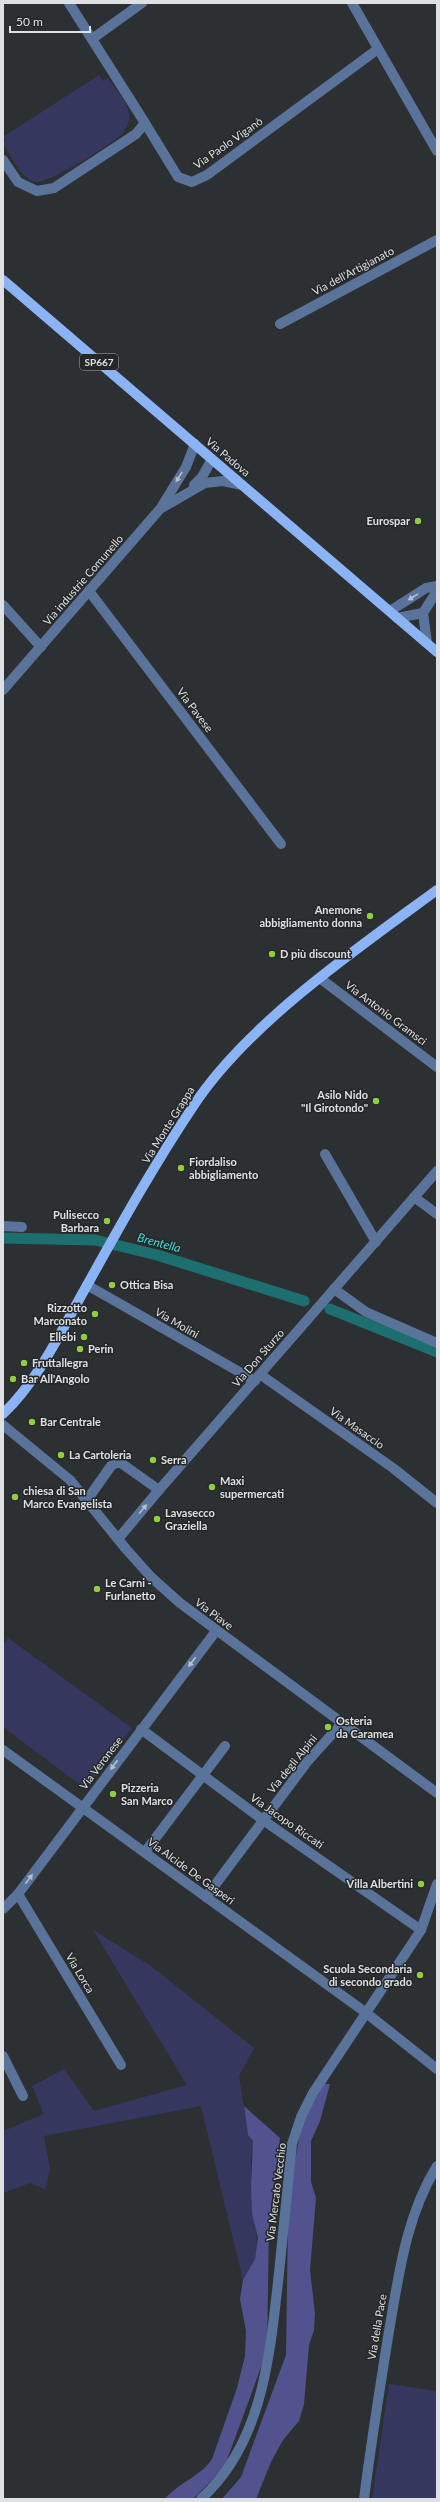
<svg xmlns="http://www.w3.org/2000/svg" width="440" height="2502" font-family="Lato,sans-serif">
<rect width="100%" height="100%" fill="#2d3032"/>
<g fill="#36375e">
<path d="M 99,75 L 103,81 L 108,78 C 116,90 132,106 129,121 C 128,125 124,131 122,134 C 111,144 47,185 35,182 C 21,179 10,154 3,143 L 6,140 L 3,137 Z"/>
<path d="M 8,1638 L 132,1728 L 86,1789 L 3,1727 L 3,1644 Z"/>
<path d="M 93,1930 L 151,1966 L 254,2048 L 239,2076 L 248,2135 L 253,2141 L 251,2160 L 252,2213 L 256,2224 L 257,2246 L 255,2259 L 243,2280 L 201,2106 L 44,2136 L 50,2169 L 45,2189 L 30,2183 L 3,2193 L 3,2131 L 44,2114 L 32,2086 L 64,2069 L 94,2111 L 187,2085 Z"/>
<path d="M 389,2384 L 437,2391 L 437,2499 L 372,2499 Z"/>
</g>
<g fill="#52538e">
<path d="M 324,2084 L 330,2084 L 320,2121 L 311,2141 L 311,2182 L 316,2198 L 310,2270 L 315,2313 L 314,2330 L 309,2345 L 304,2404 L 299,2421 L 283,2440 L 271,2462 L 256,2499 L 222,2499 L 241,2477 L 286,2355 L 288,2225 L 295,2161 L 302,2123 Z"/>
<path d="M 244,2106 L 280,2138 L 269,2223 L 267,2351 L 224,2468 L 193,2499 L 165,2499 C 178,2483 201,2476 212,2459 L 237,2388 L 245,2356 L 246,2331 L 240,2299 L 243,2280 L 255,2259 L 258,2238 L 252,2213 L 251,2187 L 253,2141 L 248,2135 Z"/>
</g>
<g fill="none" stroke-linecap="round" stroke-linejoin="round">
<g stroke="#1d6f6f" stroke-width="11">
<path d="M 3,1238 L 95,1240 L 157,1255 L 304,1301"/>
<path d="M 330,1309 L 437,1352"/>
</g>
<g stroke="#59739a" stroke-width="10">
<path d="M 352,3 L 437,151"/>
<path d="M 92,39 L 142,3"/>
<path d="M 145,123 L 178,177 L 192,182 L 207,175 L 378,49"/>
<path d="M 3,160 L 18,182 L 37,191 L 54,188 L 136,134 L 145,123 L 69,3"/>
<path d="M 280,324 L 437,240"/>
<path d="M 194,485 L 202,477 L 212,459"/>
<path d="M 162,506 L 186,467 L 195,444"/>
<path d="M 89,591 L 281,844"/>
<path d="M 3,605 L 41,647"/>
<path d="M 390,611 L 426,588 L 437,586"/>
<path d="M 397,618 L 423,613"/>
<path d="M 427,643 L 423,613 L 437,591"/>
<path d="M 3,690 L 160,509 L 205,483 L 223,481 L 242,485"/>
<path d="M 321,979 L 437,1067"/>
<path d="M 325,1154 L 376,1242"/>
<path d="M 414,1197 L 437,1214"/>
<path d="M 3,1226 L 22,1227"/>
<path d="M 87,1285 L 255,1381"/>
<path d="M 334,1289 L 366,1312 L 437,1343"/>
<path d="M 261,1375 L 393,1468 L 437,1503"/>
<path d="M 3,1425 L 70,1480 L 126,1549 L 151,1577 L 180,1603 L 437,1793"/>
<path d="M 159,1490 L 437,1171"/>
<path d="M 87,1500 L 111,1466 L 116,1463 L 121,1463 L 159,1490 L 118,1539"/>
<path d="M 141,1729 L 263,1820 L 421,1930"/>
<path d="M 3,1750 L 365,2012 L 437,2069"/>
<path d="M 145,1852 L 225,1746"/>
<path d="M 18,1894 L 121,2065"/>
<path d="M 206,1897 L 307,1762 L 342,1723"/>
<path d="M 3,1909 L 18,1894 L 216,1631"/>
<path d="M 3,2056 L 23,2096"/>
<path d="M 201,2499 C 264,2442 270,2352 279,2273 C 283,2230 288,2187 292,2144 L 301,2117 L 313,2093 L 421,1930 L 437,1884"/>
<path d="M 364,2499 C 371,2443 380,2387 389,2331 C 399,2274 406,2216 437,2166"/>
</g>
<g stroke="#8bb4f6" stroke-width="10">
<path d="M 3,280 L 437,652"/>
<path d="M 3,1414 C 40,1378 61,1331 86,1287 C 120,1226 155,1163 194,1105 C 248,1023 358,948 437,890"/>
</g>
</g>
<defs><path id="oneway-solid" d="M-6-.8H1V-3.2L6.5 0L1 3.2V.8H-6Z"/></defs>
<g fill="#b6bfcc">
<use href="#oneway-solid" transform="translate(179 477) rotate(122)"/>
<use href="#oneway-solid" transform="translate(413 597) rotate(148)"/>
<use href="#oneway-solid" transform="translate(143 1509) rotate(-50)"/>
<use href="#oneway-solid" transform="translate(192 1662) rotate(127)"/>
<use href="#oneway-solid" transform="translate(114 1765) rotate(127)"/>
<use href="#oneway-solid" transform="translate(29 1879) rotate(-53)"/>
</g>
<g fill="#91cd40" stroke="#242628" stroke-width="1.5">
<circle cx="418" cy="521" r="4"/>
<circle cx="370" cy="916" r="4"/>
<circle cx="272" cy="954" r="4"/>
<circle cx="376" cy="1101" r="4"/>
<circle cx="181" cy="1168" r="4"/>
<circle cx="107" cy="1221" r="4"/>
<circle cx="112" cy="1285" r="4"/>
<circle cx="95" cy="1314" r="4"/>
<circle cx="84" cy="1337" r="4"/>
<circle cx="80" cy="1349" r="4"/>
<circle cx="24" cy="1363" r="4"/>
<circle cx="13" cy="1379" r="4"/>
<circle cx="32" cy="1422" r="4"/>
<circle cx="61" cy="1455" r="4"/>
<circle cx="153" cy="1460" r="4"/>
<circle cx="212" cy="1487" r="4"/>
<circle cx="15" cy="1497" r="4"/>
<circle cx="157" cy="1519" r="4"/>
<circle cx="97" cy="1589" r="4"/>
<circle cx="328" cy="1727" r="4"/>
<circle cx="113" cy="1794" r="4"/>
<circle cx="421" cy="1884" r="4"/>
<circle cx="420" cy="1975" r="4"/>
</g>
<g text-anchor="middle" stroke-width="3" stroke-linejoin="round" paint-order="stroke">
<rect fill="#242628" stroke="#a6a8aa" stroke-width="1" x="80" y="354" width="38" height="16" rx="3"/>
<g font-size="10" font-weight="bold" fill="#dee0e1">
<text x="99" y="366">SP667</text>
</g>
<g font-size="11" fill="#dee0e1" stroke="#242628">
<text transform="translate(228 143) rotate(-35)" y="4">Via Paolo Viganò</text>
<text transform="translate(353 271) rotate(-28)" y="4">Via dell'Artigianato</text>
<text transform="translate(228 457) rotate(40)" y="4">Via Padova</text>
<text transform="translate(83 580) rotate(-49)" y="4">Via industrie Comunello</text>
<text transform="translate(195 710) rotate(53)" y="4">Via Pavese</text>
<text transform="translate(386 1013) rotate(37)" y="4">Via Antonio Gramsci</text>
<text transform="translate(168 1125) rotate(-58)" y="4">Via Monte Grappa</text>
<text transform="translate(177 1323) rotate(30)" y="4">Via Molini</text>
<text transform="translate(258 1358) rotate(-49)" y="4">Via Don Sturzo</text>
<text transform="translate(357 1428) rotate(35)" y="4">Via Masaccio</text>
<text transform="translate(214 1614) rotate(37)" y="4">Via Piave</text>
<text transform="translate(101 1763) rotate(-53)" y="4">Via Veronese</text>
<text transform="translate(292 1764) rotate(-51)" y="4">Via degli Alpini</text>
<text transform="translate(287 1821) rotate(35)" y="4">Via Jacopo Riccati</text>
<text transform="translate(191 1871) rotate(36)" y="4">Via Alcide De Gasperi</text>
<text transform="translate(80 1973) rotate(59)" y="4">Via Lorca</text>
<text transform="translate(276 2192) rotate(-83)" y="4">Via Mercato Vecchio</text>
<text transform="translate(377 2327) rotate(-80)" y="4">Via della Pace</text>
</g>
<g font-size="11" font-weight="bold" fill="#dee0e1" stroke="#242628" text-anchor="start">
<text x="410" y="525" text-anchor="end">Eurospar</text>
<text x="362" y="914" text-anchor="end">Anemone<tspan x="362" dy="13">abbigliamento donna</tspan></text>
<text x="280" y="958">D più discount</text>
<text x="368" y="1099" text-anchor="end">Asilo Nido<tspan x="368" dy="13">"Il Girotondo"</tspan></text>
<text x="189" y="1166">Fiordaliso<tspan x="189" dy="13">abbigliamento</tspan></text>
<text x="99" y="1219" text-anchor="end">Pulisecco<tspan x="99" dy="13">Barbara</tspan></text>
<text x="120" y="1289">Ottica Bisa</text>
<text x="87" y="1312" text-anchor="end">Rizzotto<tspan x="87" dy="13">Marconato</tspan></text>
<text x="76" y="1341" text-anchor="end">Ellebi</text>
<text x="88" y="1353">Perin</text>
<text x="32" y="1367">Fruttallegra</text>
<text x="21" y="1383">Bar All'Angolo</text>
<text x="40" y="1426">Bar Centrale</text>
<text x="69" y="1459">La Cartoleria</text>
<text x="161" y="1464">Serra</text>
<text x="220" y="1485">Maxi<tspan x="220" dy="13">supermercati</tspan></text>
<text x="23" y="1495">chiesa di San<tspan x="23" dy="13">Marco Evangelista</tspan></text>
<text x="165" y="1517">Lavasecco<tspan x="165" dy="13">Graziella</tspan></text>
<text x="105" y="1587">Le Carni -<tspan x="105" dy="13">Furlanetto</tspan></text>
<text x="336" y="1725">Osteria<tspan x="336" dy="13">da Caramea</tspan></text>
<text x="121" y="1792">Pizzeria<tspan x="121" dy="13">San Marco</tspan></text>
<text x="413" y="1888" text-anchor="end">Villa Albertini</text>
<text x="412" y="1973" text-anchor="end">Scuola Secondaria<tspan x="412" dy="13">di secondo grado</tspan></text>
</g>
<g font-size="12" font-style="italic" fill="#45dedd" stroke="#242628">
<text transform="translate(159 1243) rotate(15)" y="4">Brentella</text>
</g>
</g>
<rect width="440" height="2502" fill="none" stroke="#dee0e1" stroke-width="8"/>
<path d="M10 26v6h80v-6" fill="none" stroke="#dee0e1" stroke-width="2"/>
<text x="16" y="26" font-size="12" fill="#dee0e1" stroke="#242628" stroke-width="3" paint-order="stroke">50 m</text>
</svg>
